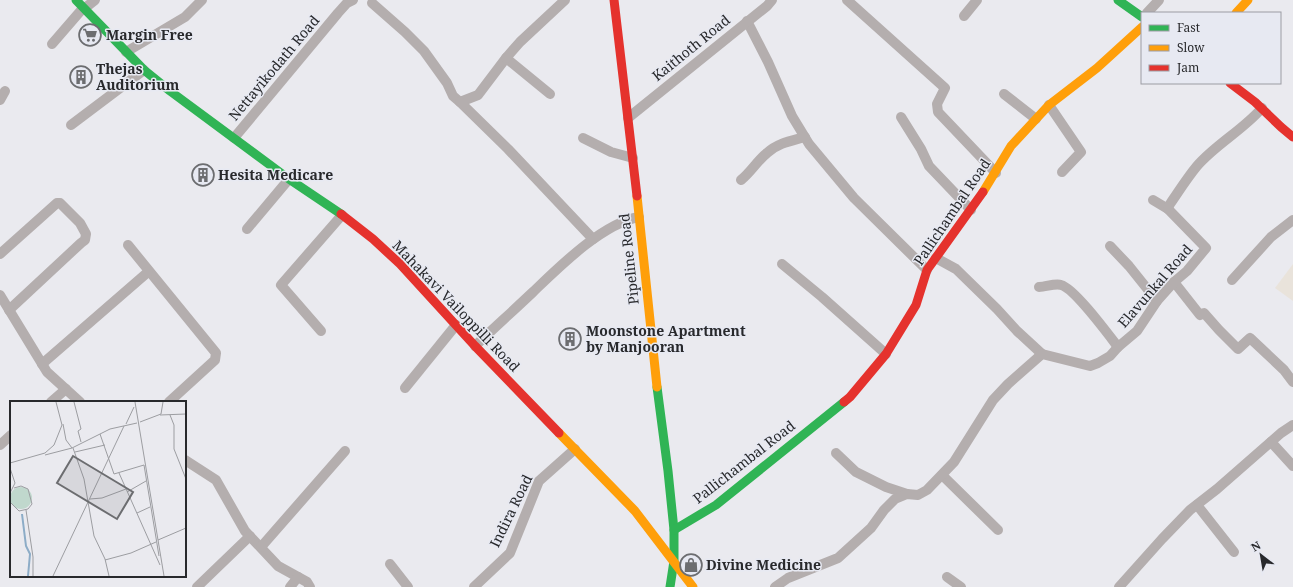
<svg xmlns="http://www.w3.org/2000/svg" width="1293" height="587" font-family="'Noto Serif',serif">
<rect width="100%" height="100%" fill="#eaeaef"/>
<path fill="#e9e3db" d="M 1293,264 L 1293,301 L 1275,288 Z"/>
<g fill="none" stroke-linecap="round" stroke-linejoin="round">
<g stroke="#b4aeae" stroke-width="10">
<path d="M 847,0 L 945,88 L 937,104 L 938,112 L 996,173"/>
<path d="M 372,3 L 405,32 L 424,51 L 447,83 L 453,96 L 460,102 L 478,95 L 506,58 L 550,94"/>
<path d="M 85,8 L 95,0"/>
<path d="M 1147,13 L 1159,0"/>
<path d="M 964,16 L 977,0"/>
<path d="M 747,21 L 768,62 L 792,116 L 809,144 L 854,198 L 927,270"/>
<path d="M 52,44 L 84,7"/>
<path d="M 126,52 L 185,17 L 202,0"/>
<path d="M 506,58 L 520,42 L 565,0"/>
<path d="M 1004,94 L 1036,119"/>
<path d="M 0,100 L 5,91"/>
<path d="M 460,102 L 508,149 L 593,239"/>
<path d="M 1049,105 L 1081,152 L 1062,172"/>
<path d="M 901,117 L 921,149 L 929,166 L 971,210"/>
<path d="M 628,118 L 767,6 L 772,0"/>
<path d="M 71,125 L 144,70"/>
<path d="M 234,138 L 338,13 L 347,3 L 353,0"/>
<path d="M 583,138 L 611,152 L 633,158"/>
<path d="M 741,180 C 751,172 757,161 767,153 C 778,143 791,141 805,137"/>
<path d="M 1153,200 L 1168,209"/>
<path d="M 247,229 L 289,179"/>
<path d="M 128,245 L 216,353 L 215,360 L 169,402"/>
<path d="M 1110,246 L 1129,266 L 1157,301"/>
<path d="M 0,254 L 57,203 L 60,203 L 80,223 L 86,234 L 85,240 L 81,243 L 9,310"/>
<path d="M 936,258 L 956,269 L 997,309 L 1017,331 L 1042,354"/>
<path d="M 782,264 L 822,297 L 886,354"/>
<path d="M 1232,280 L 1271,237 L 1293,220"/>
<path d="M 1174,282 L 1200,315 L 1204,313 L 1219,330 L 1238,349 L 1250,338 L 1284,370 L 1293,382"/>
<path d="M 1039,287 C 1046,287 1055,283 1061,285 C 1074,288 1108,334 1118,347"/>
<path d="M 0,295 L 47,372 L 80,402"/>
<path d="M 321,331 L 281,285 L 342,215"/>
<path d="M 475,346 C 494,328 514,310 533,292 C 559,267 603,223 639,217"/>
<path d="M 42,364 L 148,272"/>
<path d="M 405,388 L 456,325"/>
<path d="M 51,402 L 66,389"/>
<path d="M 1271,442 L 1293,466"/>
<path d="M 0,445 L 11,435"/>
<path d="M 836,453 L 856,472 L 886,487 L 907,494"/>
<path d="M 185,460 L 216,480 L 245,531 L 278,566 L 307,582 L 310,587"/>
<path d="M 942,475 L 998,530"/>
<path d="M 1197,505 L 1234,552"/>
<path d="M 261,547 L 345,451"/>
<path d="M 390,564 L 408,587"/>
<path d="M 947,577 L 961,587"/>
<path d="M 197,587 L 250,536"/>
<path d="M 290,587 L 298,577"/>
<path d="M 474,587 L 510,553 L 539,481 L 575,449"/>
<path d="M 775,587 L 788,578 L 838,558 L 871,528 L 884,510 L 895,499 L 907,494 L 918,495 L 927,490 L 954,462 L 993,400 L 1008,384 L 1042,354 L 1090,366 L 1098,363 L 1110,356 L 1118,347 L 1137,331 L 1157,301 L 1174,282 L 1187,271 L 1206,248 L 1168,209 L 1170,204 C 1179,191 1187,178 1197,166 C 1216,144 1243,130 1262,108"/>
<path d="M 1119,587 L 1162,539 L 1190,510 L 1217,489 L 1281,433 L 1293,425"/>
</g>
<g stroke="#30b455" stroke-width="9">
<path d="M 76,0 L 144,70 L 170,91 L 289,179 L 341,214"/>
<path d="M 1118,0 L 1142,17"/>
<path d="M 657,387 L 668,471 L 674,530 L 674,561 L 670,587"/>
<path d="M 674,530 L 716,505 L 844,402"/>
</g>
<g stroke="#ff9f0a" stroke-width="9">
<path d="M 1236,13 L 1248,0"/>
<path d="M 983,192 L 1011,146 L 1049,105 L 1097,68 L 1142,27"/>
<path d="M 637,196 L 657,387"/>
<path d="M 559,433 L 635,511 L 693,587"/>
</g>
<g stroke="#e5322d" stroke-width="9">
<path d="M 614,0 L 637,196"/>
<path d="M 1230,83 L 1255,102 L 1281,127 L 1293,137"/>
<path d="M 341,214 L 373,239 L 400,264 L 475,346 L 559,433"/>
<path d="M 844,402 L 850,397 L 886,354 L 916,305 L 927,270 L 983,192"/>
</g>
</g>
<defs>
<g id="supermarket-ring" transform="scale(1.15)"><circle r="9.5" fill="#e7e9f2" stroke="#6c6d70" stroke-width="1.5"/><path d="M-6-5.5h2.5l.6 2H6L4.5 2H-2.5L-4.4-4H-6ZM-1.5 3.2a1.3 1.3 0 1 0 .1 0ZM3 3.2a1.3 1.3 0 1 0 .1 0Z" fill="#6c6d70"/></g>
<g id="building-ring" transform="scale(1.15)"><circle r="9.5" fill="#e7e9f2" stroke="#6c6d70" stroke-width="1.5"/><path d="M-4-6H4V6H1V3H-1V6H-4ZM-2.5-4.3h1.7v1.8h-1.7ZM.8-4.3h1.7v1.8H.8ZM-2.5-1h1.7V.8h-1.7ZM.8-1h1.7V.8H.8Z" fill="#6c6d70"/></g>
<g id="shop-ring" transform="scale(1.15)"><circle r="9.5" fill="#e7e9f2" stroke="#6c6d70" stroke-width="1.5"/><path d="M-5-2.5h2.3a2.7 3.5 0 0 1 5.4 0H5L5.5 6h-11ZM-1.5-2.5h3a1.5 2.3 0 0 0-3 0Z" fill="#6c6d70"/></g>
</defs>
<g fill-rule="evenodd">
<use href="#supermarket-ring" x="90" y="35"/>
<use href="#building-ring" x="81" y="77"/>
<use href="#building-ring" x="203" y="175"/>
<use href="#building-ring" x="570" y="339"/>
<use href="#shop-ring" x="691" y="565"/>
</g>
<g text-anchor="middle" stroke-width="3" stroke-linejoin="round" paint-order="stroke">
<g font-size="14" font-weight="bold" fill="#28292c" stroke="#e7e9f2" text-anchor="start">
<text x="106" y="40">Margin Free</text>
<text x="96" y="74">Thejas<tspan x="96" dy="16">Auditorium</tspan></text>
<text x="218" y="180">Hesita Medicare</text>
<text x="586" y="336">Moonstone Apartment<tspan x="586" dy="16">by Manjooran</tspan></text>
<text x="706" y="570">Divine Medicine</text>
</g>
<g font-size="14" fill="#28292c" stroke="#e7e9f2">
<text transform="translate(691 48) rotate(-39)" y="5">Kaithoth Road</text>
<text transform="translate(274 68) rotate(-50)" y="5">Nettayikodath Road</text>
<text transform="translate(952 212) rotate(-56)" y="5">Pallichambal Road</text>
<text transform="translate(629 259) rotate(-96)" y="5">Pipeline Road</text>
<text transform="translate(1155 286) rotate(-49)" y="5">Elavunkal Road</text>
<text transform="translate(456 306) rotate(46)" y="5">Mahakavi Vailoppilli Road</text>
<text transform="translate(744 462) rotate(-38)" y="5">Pallichambal Road</text>
<text transform="translate(511 511) rotate(-64)" y="5">Indira Road</text>
</g>
</g>
<g transform="translate(10 401)">
<rect width="176" height="176" fill="#eaeaef"/>
<path d="M0 97a11 11 0 1 1 22 0a11 11 0 1 1-22 0Z" fill="#c0d8cd"/>
<path fill="none" stroke="#8cacc7" stroke-width="2" d="M 12,113 L 16,145 L 20,153 L 18,175"/>
<path fill="none" stroke="#9c9da1" stroke-width="1" d="M 64,1 L 71,28 L 68,30 L 71,41M 125,1 L 154,175M 150,14 L 176,13M 160,14 L 164,24 L 164,48 L 176,78M 130,21 L 151,13 L 153,1M 53,23 L 56,39 L 62,47M 116,23 L 124,6M 90,33 L 104,73 L 134,64M 62,47 L 100,28 L 127,22M 63,47 L 74,78 L 84,135 L 95,158 L 99,175M 65,51 L 95,44M 35,54 L 62,47M 0,62 L 35,52 L 44,44 L 52,24 L 46,1M 134,64 L 149,155M 0,67 L 5,82 L 0,92M 109,72 L 150,164M 117,91 L 136,80M 80,98 L 92,97 L 116,88M 0,101 L 9,110 L 18,108 L 22,103 L 18,88 L 11,85 L 4,87M 16,109 L 23,156 L 23,175M 127,112 L 140,106M 148,139 L 176,127M 95,159 L 121,152 L 146,141M 43,175 L 114,25"/>
<path fill="#6c6d70" fill-opacity="0.15" stroke="#6c6d70" stroke-width="2" d="M 63,55 L 123,91 L 107,118 L 47,82 Z"/>
<rect width="176" height="176" fill="none" stroke="#28292c" stroke-width="2"/>
</g>
<rect x="1141" y="12" width="140" height="72" fill="#e7e9f2" stroke="#9b9ca3"/>
<rect x="1149" y="25" width="20" height="6" fill="#30b455" stroke="#9b9ca3"/>
<text x="1177" y="32" font-size="12" fill="#28292c">Fast</text>
<rect x="1149" y="45" width="20" height="6" fill="#ff9f0a" stroke="#9b9ca3"/>
<text x="1177" y="52" font-size="12" fill="#28292c">Slow</text>
<rect x="1149" y="65" width="20" height="6" fill="#e5322d" stroke="#9b9ca3"/>
<text x="1177" y="72" font-size="12" fill="#28292c">Jam</text>
<g transform="translate(1261 555) rotate(329)" stroke="#e7e9f2" stroke-width="3" paint-order="stroke">
<path d="M0-3L7 15L0 10L-7 15Z" fill="#28292c"/>
<text y="-6" font-size="11" font-weight="bold" text-anchor="middle" fill="#28292c">N</text>
</g>
</svg>
